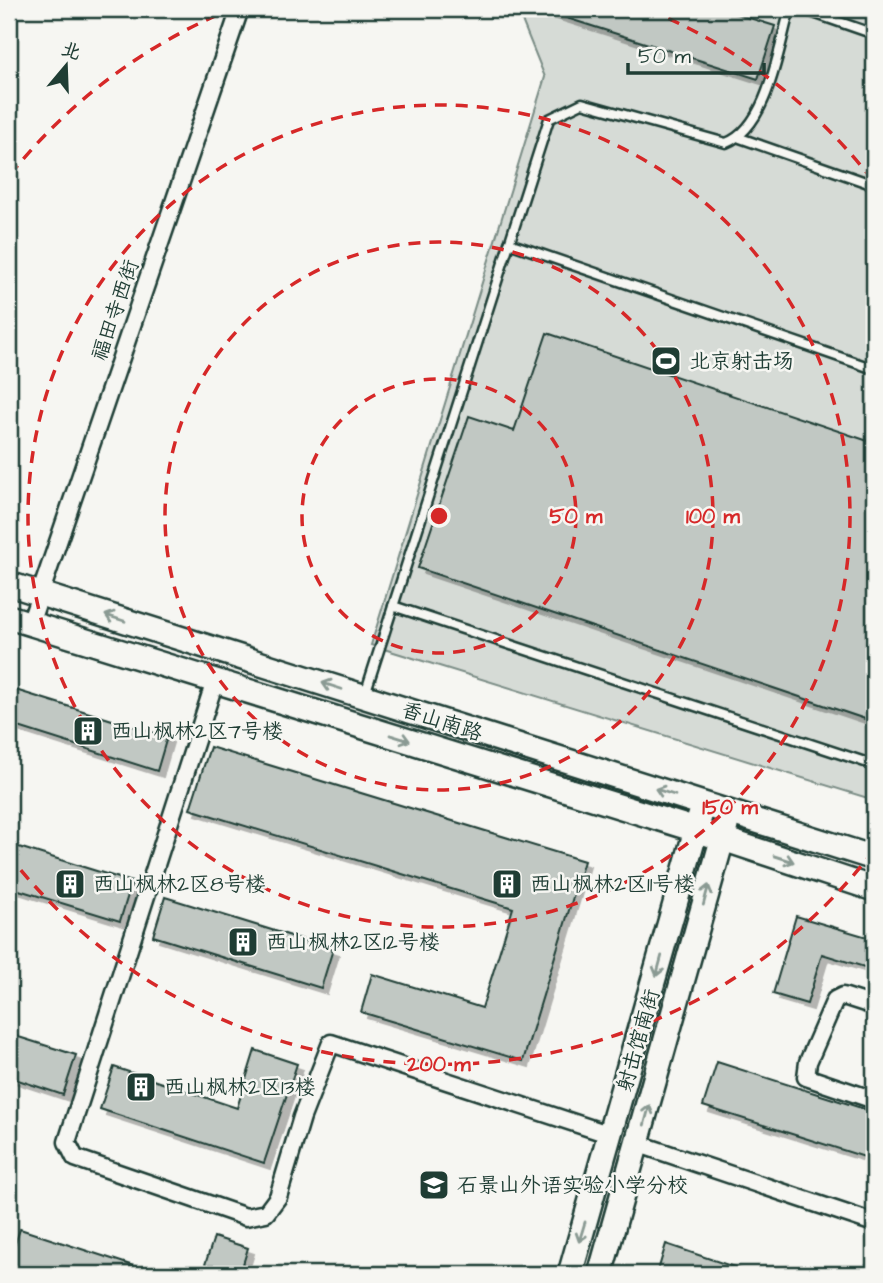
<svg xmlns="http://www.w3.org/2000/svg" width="883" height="1283" font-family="'Architects Daughter','LXGW WenKai TC',sans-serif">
<defs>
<filter id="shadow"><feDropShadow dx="6" dy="6" stdDeviation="0" flood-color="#0004"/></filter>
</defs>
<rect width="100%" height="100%" fill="#f6f6f2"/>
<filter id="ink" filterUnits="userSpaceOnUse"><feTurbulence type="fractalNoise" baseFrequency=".0143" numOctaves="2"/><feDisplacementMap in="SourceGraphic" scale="14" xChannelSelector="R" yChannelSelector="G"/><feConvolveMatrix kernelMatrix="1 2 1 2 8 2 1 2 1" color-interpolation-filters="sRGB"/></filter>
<g filter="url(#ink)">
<path fill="#d6dbd6" stroke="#7a8c85" stroke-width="2" d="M 525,9 L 874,9 L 874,800 L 371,645 L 545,77 L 521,18 Z"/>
<g fill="#c1c8c3" stroke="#1f3d34" stroke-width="2" filter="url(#shadow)">
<path d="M 549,9 L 720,9 L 775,26 L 758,79 L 548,12 Z"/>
<path d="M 547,333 L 874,443 L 874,722 L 418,568 L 469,416 L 514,431 Z"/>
<path d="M 9,688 L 167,737 L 157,771 L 9,724 Z"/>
<path d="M 210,747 L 584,861 L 523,1061 L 361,1012 L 372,974 L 482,1008 L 513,908 L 190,809 Z"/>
<path d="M 9,844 L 132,882 L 120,921 L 9,887 Z"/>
<path d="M 165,897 L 333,949 L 321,988 L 153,936 Z"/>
<path d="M 796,916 L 874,939 L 874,970 L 822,954 L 807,1004 L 773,994 Z"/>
<path d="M 9,1034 L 76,1055 L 63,1095 L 9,1077 Z"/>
<path d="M 255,1050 L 297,1064 L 264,1163 L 100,1109 L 114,1067 L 237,1108 Z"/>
<path d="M 717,1062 L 874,1112 L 874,1160 L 703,1106 Z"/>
<path d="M 20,1229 L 149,1271 L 149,1274 L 9,1274 L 9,1262 Z"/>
<path d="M 214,1237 L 248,1248 L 240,1274 L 202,1274 Z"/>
<path d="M 666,1244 L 749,1272 L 748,1274 L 657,1274 Z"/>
</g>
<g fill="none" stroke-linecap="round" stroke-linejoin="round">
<g stroke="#1f3d34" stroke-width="13">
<g id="lane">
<path d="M 802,9 L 874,34"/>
<path d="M 740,138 L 874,185"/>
<path d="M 509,243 L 874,369"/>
<path d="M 393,606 L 874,765"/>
<path d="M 365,694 L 549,119 L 582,103 L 726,143 C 768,127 778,50 790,9"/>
</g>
</g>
<g stroke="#1f3d34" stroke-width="21">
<g id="street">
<path d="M 30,624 L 240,9"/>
<path d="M 215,681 L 67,1142 L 75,1158 L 246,1217 L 266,1213 L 278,1197 L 302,1117 L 331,1043 L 611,1135"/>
<path d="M 874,1006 L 843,996 L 835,1000 L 808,1062 L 806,1077 L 874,1100"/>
<path d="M 639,1144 L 874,1223"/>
</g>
</g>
<g stroke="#1f3d34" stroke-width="28">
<g id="secondary">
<path d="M 9,584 L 874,858"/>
<path d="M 9,617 L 696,830 L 874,889"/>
<path d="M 570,1274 L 700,816"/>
<path d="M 600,1274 L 726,826"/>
</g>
</g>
<use href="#lane" stroke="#f6f6f2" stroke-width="8"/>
<use href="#street" stroke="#f6f6f2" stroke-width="16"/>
<use href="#secondary" stroke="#f6f6f2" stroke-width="23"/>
</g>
<defs><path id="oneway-shaft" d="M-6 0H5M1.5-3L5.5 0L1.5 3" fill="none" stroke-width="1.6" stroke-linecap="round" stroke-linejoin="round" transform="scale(1.75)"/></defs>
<g stroke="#8a9a93">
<use href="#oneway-shaft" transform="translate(115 618) rotate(-162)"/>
<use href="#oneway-shaft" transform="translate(332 686) rotate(-162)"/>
<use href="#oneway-shaft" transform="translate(400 738) rotate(17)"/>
<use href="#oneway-shaft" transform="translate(665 792) rotate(-162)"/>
<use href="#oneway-shaft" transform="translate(784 859) rotate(18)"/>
<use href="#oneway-shaft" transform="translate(706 895) rotate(-75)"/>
<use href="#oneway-shaft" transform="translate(659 966) rotate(105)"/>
<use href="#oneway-shaft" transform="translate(647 1115) rotate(-75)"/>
<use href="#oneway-shaft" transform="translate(582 1232) rotate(107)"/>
</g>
</g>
<g fill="none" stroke="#d62828" stroke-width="3.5" stroke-dasharray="12 9">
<circle cx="439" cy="516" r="137"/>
<circle cx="439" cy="516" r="274"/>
<circle cx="439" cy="516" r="411"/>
<path d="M874 850A548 548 0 0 1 10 857M10 175A548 548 0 0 1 229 10M649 10A548 548 0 0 1 874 182"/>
</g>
<defs>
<g id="stadium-square" transform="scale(1.575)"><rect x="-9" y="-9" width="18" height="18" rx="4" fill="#1f3d34" stroke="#f6f6f2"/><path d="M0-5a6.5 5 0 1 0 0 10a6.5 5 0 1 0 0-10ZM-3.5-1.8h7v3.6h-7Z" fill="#fff"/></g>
<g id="building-square" transform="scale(1.575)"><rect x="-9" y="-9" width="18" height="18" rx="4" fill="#1f3d34" stroke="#f6f6f2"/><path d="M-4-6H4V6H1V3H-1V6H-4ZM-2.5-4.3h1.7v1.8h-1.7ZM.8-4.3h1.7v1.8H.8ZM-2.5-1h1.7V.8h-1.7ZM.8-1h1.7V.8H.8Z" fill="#fff"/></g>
<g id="school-square" transform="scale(1.575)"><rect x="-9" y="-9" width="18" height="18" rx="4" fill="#1f3d34" stroke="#f6f6f2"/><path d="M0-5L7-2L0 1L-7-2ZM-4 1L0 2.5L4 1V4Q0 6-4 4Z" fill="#fff"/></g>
</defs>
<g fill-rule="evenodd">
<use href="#stadium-square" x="666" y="361"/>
<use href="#building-square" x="88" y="731"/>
<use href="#building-square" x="70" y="884"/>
<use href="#building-square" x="507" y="884"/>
<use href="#building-square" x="243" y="942"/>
<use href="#building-square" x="141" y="1087"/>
<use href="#school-square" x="434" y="1185"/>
</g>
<g text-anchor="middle" stroke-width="5" stroke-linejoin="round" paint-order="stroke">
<g font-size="21" fill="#1f3d34" stroke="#f6f6f2">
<text transform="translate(115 310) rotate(-71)" y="7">福田寺西街</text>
<text transform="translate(442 721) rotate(18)" y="7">香山南路</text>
<text transform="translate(638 1040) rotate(-74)" y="7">射击馆南街</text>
</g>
<g font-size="21" fill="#1f3d34" stroke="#f6f6f2" text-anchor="start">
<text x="689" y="368">北京射击场</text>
<text x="111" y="738">西山枫林2区7号楼</text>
<text x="93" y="891">西山枫林2区8号楼</text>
<text x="530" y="891">西山枫林2区11号楼</text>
<text x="266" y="949">西山枫林2区12号楼</text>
<text x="164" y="1094">西山枫林2区13楼</text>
<text x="457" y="1192">石景山外语实验小学分校</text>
</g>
</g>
<circle cx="439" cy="516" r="10" fill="#d62828" stroke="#f6f6f2" stroke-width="3.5"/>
<g font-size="21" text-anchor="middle" font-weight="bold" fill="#d62828" stroke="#f6f6f2" stroke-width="5" stroke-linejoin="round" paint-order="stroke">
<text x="576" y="523">50 m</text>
<text x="713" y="523">100 m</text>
<text x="730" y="814">150 m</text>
<text x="439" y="1071">200 m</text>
</g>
<rect width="883" height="1283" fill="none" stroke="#f6f6f2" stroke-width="35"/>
<rect x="18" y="18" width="848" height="1248" fill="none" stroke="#1f3d34" stroke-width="2.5" filter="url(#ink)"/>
<g transform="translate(66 66) rotate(19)" stroke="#f6f6f2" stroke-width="5" paint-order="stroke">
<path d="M0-5L12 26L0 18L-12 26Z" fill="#1f3d34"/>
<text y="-10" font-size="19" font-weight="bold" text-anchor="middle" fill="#1f3d34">北</text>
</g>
<path d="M628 63v10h136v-10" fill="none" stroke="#1f3d34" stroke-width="3.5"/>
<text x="638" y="63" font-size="21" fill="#1f3d34" stroke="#f6f6f2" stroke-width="5" paint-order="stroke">50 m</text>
</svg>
